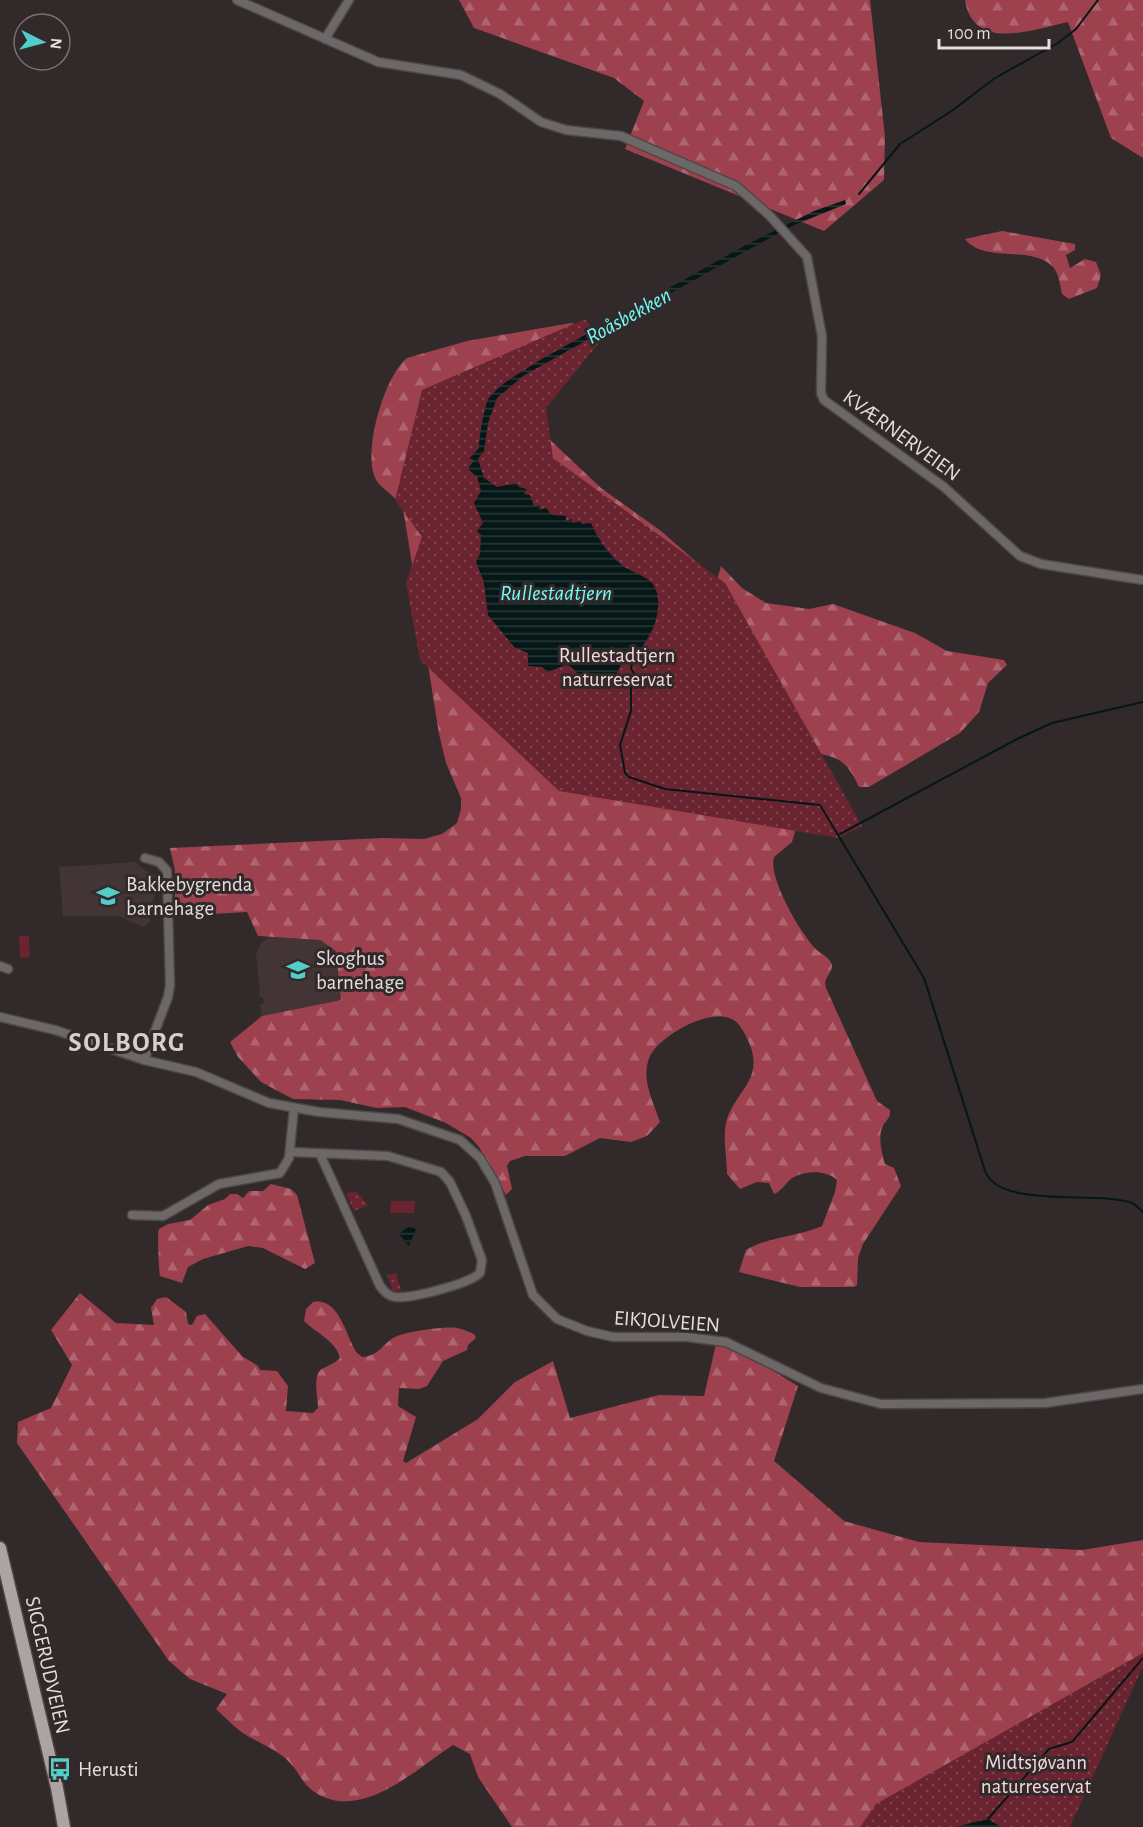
<svg xmlns="http://www.w3.org/2000/svg" width="1143" height="1827" font-family="'Alegreya Sans',sans-serif">
<defs>
<pattern id="forest-firs" width="22" height="20" patternUnits="userSpaceOnUse" patternTransform="scale(1.5)"><rect width="22" height="20" fill="#9d414e"/><path d="M5 1l3.5 6h-7zM16 11l3.5 6h-7z" fill="#af656f"/></pattern>
<pattern id="park-dots" width="8" height="8" patternUnits="userSpaceOnUse" patternTransform="scale(1.5)"><rect width="8" height="8" fill="#692430"/><path d="M2 2h.1M6 6h.1" fill="none" stroke="#7e434e" stroke-width="1.8" stroke-linecap="round"/></pattern>
<pattern id="water-rules" width="6" height="5" patternUnits="userSpaceOnUse" patternTransform="scale(1.5)"><rect width="6" height="5" fill="#051716"/><path d="M0 2.5h6" fill="none" stroke="#293837"/></pattern>
</defs>
<rect width="100%" height="100%" fill="#32292a"/>
<g fill="#433435">
<path d="M 135,862 L 146,871 L 159,876 L 149,923 L 143,927 L 119,916 L 63,916 L 59,867 Z"/>
<path d="M 269,937 L 320,940 L 336,951 L 341,1000 L 262,1016 L 260,1004 L 264,1003 L 263,997 L 260,997 L 256,953 L 261,943 Z"/>
</g>
<g fill="url(#forest-firs)">
<path d="M 459,0 L 870,0 L 885,137 L 884,180 L 824,231 L 625,149 L 644,101 L 614,78 L 474,28 Z"/>
<path d="M 965,0 L 1143,0 L 1143,158 L 1111,138 L 1068,22 C 1035,29 973,53 965,0 Z"/>
<path d="M 1002,231 L 1075,244 L 1075,250 L 1066,255 L 1070,268 L 1085,259 L 1096,262 L 1101,275 L 1097,288 L 1069,299 L 1062,294 C 1060,285 1059,274 1053,267 C 1031,244 984,264 965,239 Z"/>
<path d="M 571,323 L 580,325 L 500,380 L 795,832 L 792,842 L 774,857 C 768,878 799,930 813,946 C 817,952 832,958 832,966 C 832,971 826,977 825,983 L 826,988 L 877,1101 L 890,1110 C 891,1119 885,1120 882,1128 C 878,1138 882,1153 885,1164 L 894,1168 L 901,1186 L 863,1244 L 858,1258 L 857,1285 L 854,1287 L 800,1287 L 739,1272 L 746,1250 C 770,1236 797,1237 822,1226 L 835,1192 L 837,1180 C 826,1170 804,1170 791,1179 C 785,1184 780,1192 774,1194 L 769,1183 L 757,1182 L 740,1189 L 727,1174 C 727,1158 722,1135 727,1119 C 737,1090 763,1079 750,1045 C 747,1038 744,1031 739,1025 C 720,1001 661,1034 650,1056 C 640,1078 653,1101 660,1122 L 647,1136 L 631,1142 L 600,1138 L 565,1156 L 525,1156 L 510,1161 L 507,1166 L 512,1189 L 506,1195 L 479,1147 L 471,1138 L 446,1123 L 405,1107 L 377,1108 L 340,1100 L 293,1099 L 261,1082 L 238,1057 L 230,1042 L 262,1016 L 341,1000 L 336,951 L 320,940 L 258,936 L 247,912 L 175,916 L 175,871 L 170,848 L 383,838 L 424,839 L 442,834 L 457,823 L 461,809 L 461,798 L 446,763 L 439,734 L 404,514 C 398,493 379,491 374,475 C 364,447 385,375 407,358 L 467,341 Z"/>
<path d="M 501,406 L 548,438 L 601,488 L 661,531 L 717,580 L 721,566 L 742,588 L 766,603 L 809,609 L 833,604 L 915,633 L 947,651 L 1004,660 L 1007,665 L 988,683 L 979,712 L 960,733 L 869,787 L 859,787 C 845,757 837,757 806,751 Z"/>
<path d="M 271,1184 L 291,1189 L 297,1195 L 315,1263 L 305,1269 L 263,1248 L 248,1246 L 203,1259 L 188,1267 L 182,1283 L 160,1276 C 159,1272 157,1233 159,1229 L 168,1224 L 190,1220 L 208,1205 L 225,1199 L 230,1194 L 237,1194 L 243,1198 L 249,1191 L 263,1191 Z"/>
<path d="M 80,1293 L 116,1323 L 154,1325 L 151,1308 L 157,1299 L 166,1297 L 186,1312 L 188,1324 L 192,1325 L 197,1316 L 205,1314 L 242,1356 L 258,1366 L 260,1370 L 277,1371 L 288,1386 L 286,1411 L 313,1413 L 318,1408 C 318,1397 312,1375 322,1369 C 329,1365 334,1364 340,1358 C 337,1342 315,1332 304,1321 L 306,1309 L 313,1302 C 338,1297 345,1332 356,1352 L 362,1357 C 378,1356 381,1346 393,1338 C 403,1332 445,1326 457,1328 C 463,1329 469,1332 474,1334 L 476,1338 L 468,1345 L 467,1350 L 443,1361 L 427,1386 L 419,1389 L 399,1388 L 398,1406 L 416,1417 L 403,1461 L 406,1463 L 478,1419 L 515,1382 L 553,1361 L 570,1418 L 659,1395 L 704,1396 L 716,1344 L 747,1355 L 798,1386 L 774,1461 L 844,1521 L 919,1542 L 1082,1550 L 1143,1540 L 1143,1667 L 1096,1730 L 897,1827 L 512,1827 L 478,1777 L 470,1754 L 453,1745 C 416,1769 360,1824 313,1791 C 302,1783 299,1772 290,1763 C 278,1749 255,1742 240,1731 C 231,1724 224,1716 216,1709 L 227,1694 L 190,1679 L 169,1661 L 17,1443 L 18,1422 L 51,1408 L 72,1365 L 51,1330 Z"/>
</g>
<g fill="url(#park-dots)">
<path d="M 585,319 L 602,339 L 546,408 L 553,458 L 725,583 L 862,826 L 838,838 L 559,791 L 420,660 L 406,583 L 422,537 L 395,500 L 422,390 Z"/>
<path d="M 357,1192 L 368,1205 L 354,1211 L 346,1193 Z"/>
<path d="M 396,1273 L 401,1290 L 393,1292 L 387,1275 Z"/>
<path d="M 1143,1653 L 1143,1666 L 1070,1827 L 860,1827 L 876,1804 Z"/>
</g>
<g fill="#692430">
<path d="M 19,936 L 29,936 L 30,957 L 20,958 Z"/>
<path d="M 391,1201 L 415,1201 L 414,1213 L 390,1213 Z"/>
</g>
<g fill="url(#water-rules)">
<path d="M 845,200 L 846,204 L 794,225 L 746,251 L 523,376 L 497,398 L 488,423 L 484,451 L 478,459 L 484,478 L 497,487 L 517,483 L 519,487 L 527,489 L 524,494 L 530,495 L 534,506 L 540,505 L 539,510 L 546,508 L 552,515 L 566,516 L 566,521 L 572,519 L 572,523 L 580,521 L 582,524 L 591,523 C 597,538 609,555 623,566 C 631,572 644,575 651,582 C 663,594 658,621 650,634 C 644,645 641,653 627,653 L 617,673 L 608,680 L 581,677 L 570,666 L 565,665 L 548,672 L 542,667 L 528,666 L 528,653 L 514,647 L 488,615 L 484,583 L 476,561 L 480,554 L 481,535 L 477,531 L 483,523 L 474,503 L 481,491 L 477,477 L 468,469 L 474,460 L 469,459 L 479,448 C 479,438 484,406 489,398 C 501,382 524,371 540,360 L 746,245 L 814,211 Z"/>
<path d="M 409,1226 L 416,1229 L 409,1246 L 399,1234 Z"/>
<path d="M 988,1819 L 1001,1827 L 955,1827 Z"/>
</g>
<g fill="none" stroke-linecap="round" stroke-linejoin="round">
<g stroke="#051716" stroke-width="2">
<path d="M 859,194 L 900,144 L 953,110 L 995,78 L 1058,43 L 1076,29 L 1098,0"/>
<path d="M 634,653 L 631,668 L 635,675 L 631,684 L 631,711 L 620,745 L 625,773 L 629,777 L 665,789 L 820,805 L 924,978 L 985,1171 C 1000,1210 1099,1190 1132,1203 C 1136,1205 1140,1209 1143,1212"/>
<path d="M 840,834 L 1017,739 L 1052,723 L 1143,702"/>
<path d="M 988,1819 L 1049,1749 L 1072,1742 L 1143,1658"/>
</g>
<g stroke="#4e4647" stroke-width="11">
<g id="minor">
<path d="M 237,0 L 378,62 L 461,75 L 500,94 L 541,122 L 566,130 L 621,136 L 736,186 L 770,216 L 807,257 L 822,336 L 821,393 L 824,400 L 944,487 L 1020,556 L 1041,564 L 1143,580"/>
<path d="M 325,39 L 349,0"/>
<path d="M 0,966 L 8,969"/>
<path d="M 0,1017 L 55,1030 L 144,1060 L 196,1072 L 269,1103 L 319,1112 L 398,1119 L 460,1140 L 480,1158 L 495,1183 L 533,1295 L 557,1319 L 587,1331 L 613,1337 L 687,1337 L 726,1342 L 821,1388 L 881,1404 L 1045,1403 L 1143,1389"/>
<path d="M 144,1060 L 168,997 L 170,985 L 167,871 L 159,862 L 145,858"/>
<path d="M 290,1152 L 388,1156 L 441,1172 L 450,1182 L 466,1216 L 482,1260 L 480,1273 C 469,1284 410,1299 395,1297 C 388,1296 384,1291 380,1286 L 320,1154"/>
<path d="M 132,1215 L 163,1216 L 219,1184 L 280,1173 L 289,1158 L 294,1108"/>
</g>
</g>
<g stroke="#4e4647" stroke-width="15">
<path id="primary" d="M 0,1548 L 57,1788 L 64,1827"/>
</g>
<use href="#minor" stroke="#6c6868" stroke-width="8"/>
<use href="#primary" stroke="#aca3a3" stroke-width="12"/>
</g>
<defs>
<g id="school-bare" transform="scale(1.8)"><path d="M0-5L7-2L0 1L-7-2ZM-4 1L0 2.5L4 1V4Q0 6-4 4Z" fill="#53cdc9" stroke="#32292a" stroke-width="2.5" paint-order="stroke"/></g>
<g id="bus-bare" transform="scale(1.8)"><path d="M-5-6H5V4H4V6H2V4H-2V6H-4V4H-5ZM-3.5-4V0h7V-4ZM-3.5 1.2v1.5H-2V1.2ZM2 1.2v1.5H3.5V1.2Z" fill="#53cdc9" stroke="#32292a" stroke-width="2.5" paint-order="stroke"/></g>
</defs>
<g fill-rule="evenodd">
<use href="#school-bare" x="108" y="896"/>
<use href="#school-bare" x="298" y="970"/>
<use href="#bus-bare" x="60" y="1769"/>
</g>
<g text-anchor="middle" stroke-width="6" stroke-linejoin="round" paint-order="stroke">
<g font-size="21" fill="#e4dede" stroke="#32292a">
<text transform="translate(902 435) rotate(36)" y="7">KVÆRNERVEIEN</text>
<text transform="translate(667 1321) rotate(4)" y="7">EIKJOLVEIEN</text>
<text transform="translate(48 1665) rotate(77)" y="7">SIGGERUDVEIEN</text>
</g>
<g font-size="21" fill="#f4d8da" stroke="#32292a">
<text x="617" y="662">Rullestadtjern<tspan x="617" dy="24">naturreservat</tspan></text>
<text x="1036" y="1769">Midtsjøvann<tspan x="1036" dy="24">naturreservat</tspan></text>
</g>
<g font-size="21" fill="#e4dede" stroke="#32292a" text-anchor="start">
<text x="126" y="891">Bakkebygrenda<tspan x="126" dy="24">barnehage</tspan></text>
<text x="316" y="965">Skoghus<tspan x="316" dy="24">barnehage</tspan></text>
<text x="78" y="1776">Herusti</text>
</g>
<g font-size="22" font-style="italic" fill="#70fdf8" stroke="#32292a">
<text transform="translate(628 315) rotate(-29)" y="8">Roåsbekken</text>
<text x="556" y="600">Rullestadtjern</text>
</g>
<g font-size="27" font-weight="bold" letter-spacing="1.5" fill="#d9cdce" stroke="#32292a">
<text x="127" y="1051">SOLBORG</text>
</g>
</g>
<g transform="translate(42 42) rotate(96)"><circle r="28" fill="#32292a" stroke="#797172" stroke-width="1.5"/>
<path d="M0-4.5L10 22L0 15L-10 22Z" fill="#53cdc9"/>
<text y="-9" font-size="16" font-weight="bold" text-anchor="middle" fill="#e4dede">N</text>
</g>
<path d="M939 39v9h110v-9" fill="none" stroke="#e4dede" stroke-width="3"/>
<text x="948" y="39" font-size="18" fill="#e4dede" stroke="#32292a" stroke-width="4.5" paint-order="stroke">100 m</text>
</svg>
